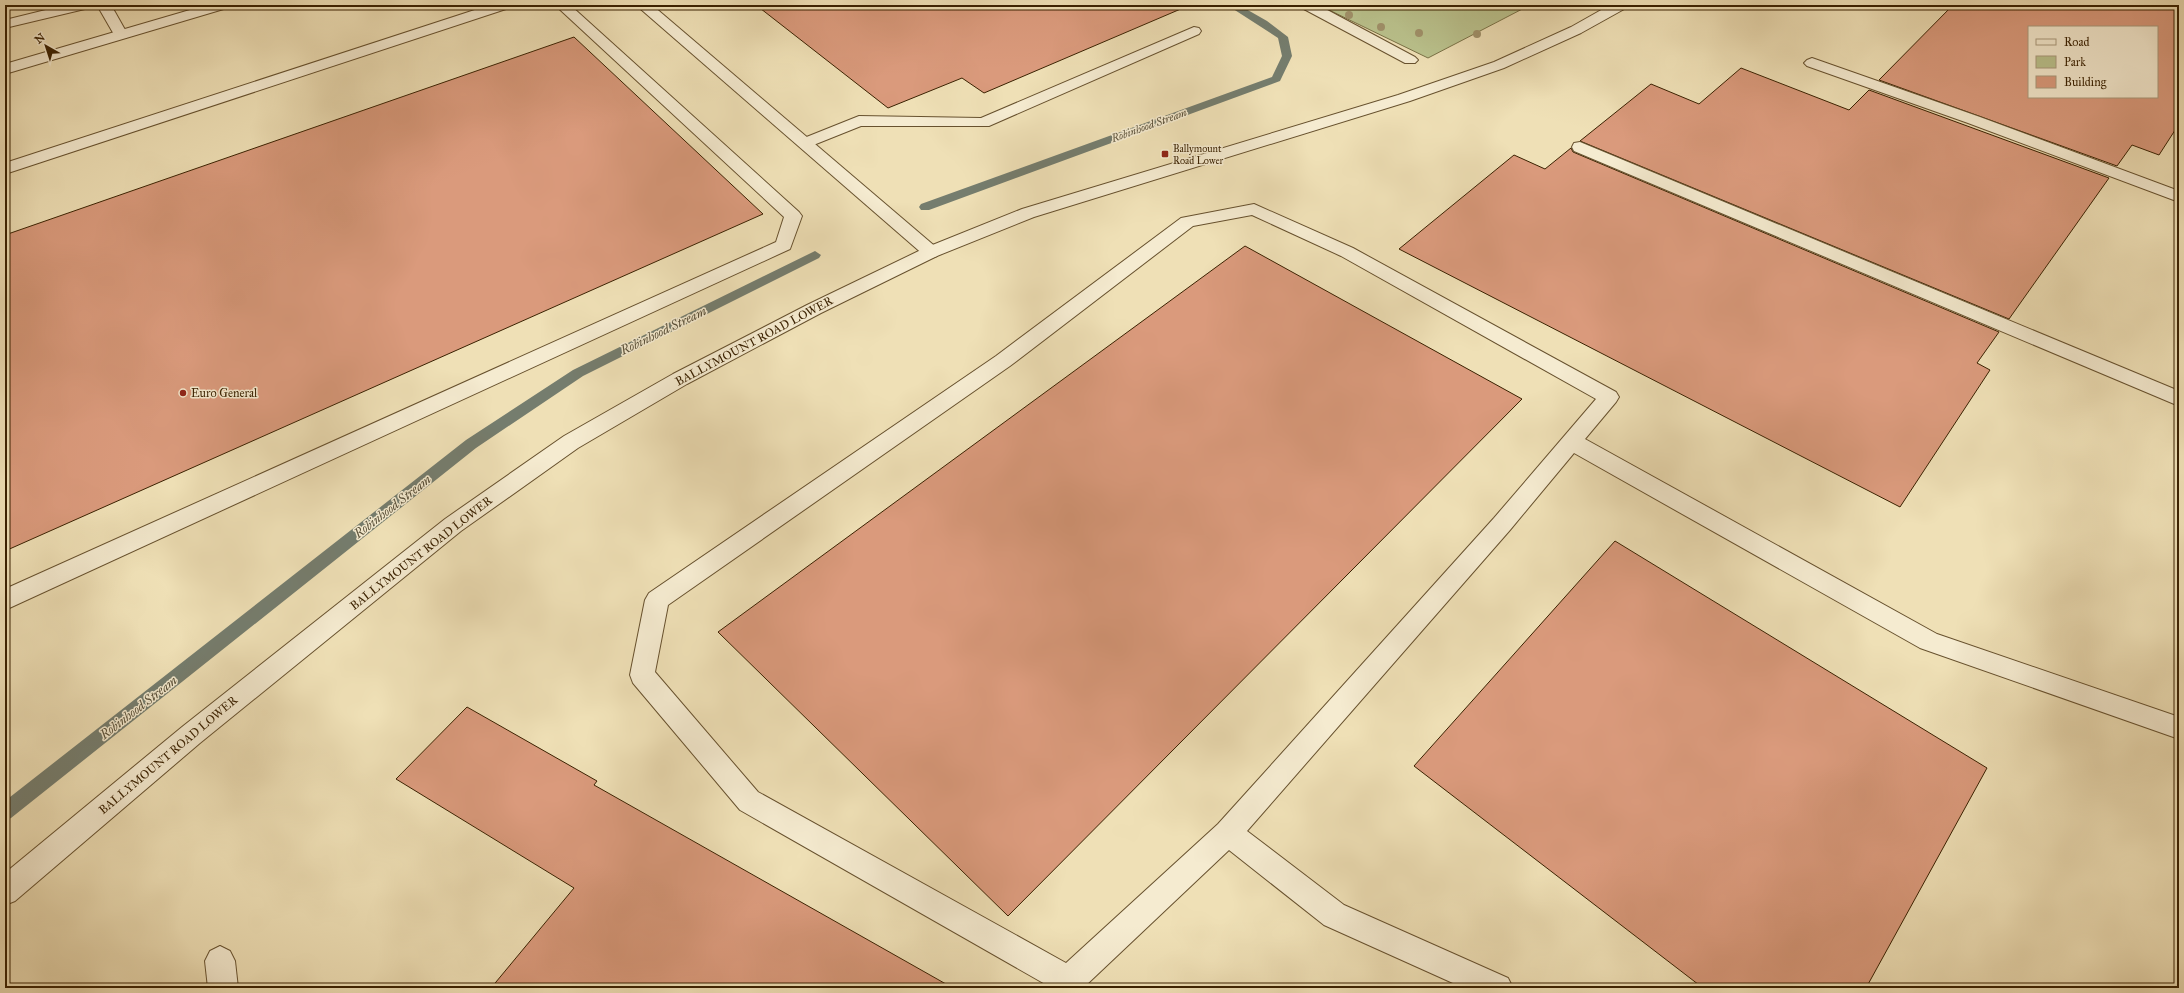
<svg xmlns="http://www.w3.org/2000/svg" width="2184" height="993" font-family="'IM FELL Great Primer',serif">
<rect width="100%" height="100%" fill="#efe0b6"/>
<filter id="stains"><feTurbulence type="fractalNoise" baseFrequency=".005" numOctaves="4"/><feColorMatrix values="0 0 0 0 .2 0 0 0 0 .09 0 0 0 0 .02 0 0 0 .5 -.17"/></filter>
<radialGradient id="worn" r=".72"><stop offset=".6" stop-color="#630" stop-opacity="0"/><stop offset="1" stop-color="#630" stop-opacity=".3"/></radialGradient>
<path fill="#bac28d" stroke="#7a7247" d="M 1339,5 L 1530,5 L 1428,58 L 1329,10 Z"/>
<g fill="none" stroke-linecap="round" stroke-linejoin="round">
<g fill="#757d6e" fill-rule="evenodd">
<path d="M 1227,5 L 1239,5 L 1267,21 L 1288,37 L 1292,56 L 1280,81 L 929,210 L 921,210 L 919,207 L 921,204 L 1272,77 L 1282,56 L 1278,38 Z"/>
<path d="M 815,251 L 821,255 L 819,258 L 583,376 L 476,448 L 11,818 L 5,821 L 5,801 L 466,440 L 573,370 Z"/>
</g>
</g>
<g fill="#da9a7c" stroke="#3a2101" fill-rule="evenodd">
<path d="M 756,5 L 1190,5 L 984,93 L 962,78 L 888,108 Z"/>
<path d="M 1953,5 L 2179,5 L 2179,124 L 2159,155 L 2132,145 L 2117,166 L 1879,80 ZM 2029,27 L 2157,27 L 2157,97 L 2029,97 Z"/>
<path d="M 574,37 L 763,214 L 5,551 L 5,235 Z"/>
<path d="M 1741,68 L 1849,110 L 1869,90 L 2109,178 L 2009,319 L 1580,141 L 1651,84 L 1699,104 Z"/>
<path d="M 1571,148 L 1573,152 L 1999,332 L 1977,363 L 1990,370 L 1900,507 L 1399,249 L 1514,155 L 1545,169 Z"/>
<path d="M 1245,246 L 1522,399 L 1008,916 L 718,632 Z"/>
<path d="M 1615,541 L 1987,768 L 1866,988 L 1703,988 L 1414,766 Z"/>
<path d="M 467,707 L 597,781 L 594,785 L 953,988 L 491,988 L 574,888 L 396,779 Z"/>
</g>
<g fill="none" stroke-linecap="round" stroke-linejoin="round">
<g stroke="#67512e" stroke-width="2">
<g id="service">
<path d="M 66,5 L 91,5 L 89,8 L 5,28 L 5,20 Z"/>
<path d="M 97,5 L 111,5 L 128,35 L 126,38 L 116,38 Z"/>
<path d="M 490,5 L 511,5 L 509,8 L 5,174 L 5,163 Z"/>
<path d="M 555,5 L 570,5 L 799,212 L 802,216 L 790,249 L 5,610 L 5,589 L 776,242 L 784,217 Z"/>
<path d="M 1300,5 L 1318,5 L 1415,57 L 1418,60 L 1415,63 L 1405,63 L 1302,8 Z"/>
<path d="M 1194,27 L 1199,28 L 1201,31 L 1199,34 L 989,126 L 861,126 L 811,146 L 799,146 L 797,143 L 799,140 L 859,116 L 981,118 Z"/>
<path d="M 1812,58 L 1980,117 L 2179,191 L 2179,202 L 1968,123 L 1807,66 L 1804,63 L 1807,60 Z"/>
<path d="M 1580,142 L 2179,391 L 2179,406 L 1574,151 L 1572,147 L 1574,143 Z"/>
<path d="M 1254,204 L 1353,248 L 1616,392 L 1619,397 L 1616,402 L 1585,439 L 1937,634 L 2179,717 L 2179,739 L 1920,648 L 1574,453 L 1510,530 L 1247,831 L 1344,905 L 1508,978 L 1513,988 L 1464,988 L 1324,925 L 1229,850 L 1083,988 L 1052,988 L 740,810 L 633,683 L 630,675 L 645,600 L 649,593 L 996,356 L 1181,218 ZM 1252,215 L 1341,256 L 1596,399 L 1494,518 L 1218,824 L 1066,963 L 758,792 L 655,672 L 668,605 L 1010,366 L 1193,226 Z"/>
<path d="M 220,946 L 230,951 L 235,961 L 238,988 L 208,988 L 205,961 L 210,951 Z"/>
</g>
</g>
<g stroke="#67512e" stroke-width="2">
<g id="minor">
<path d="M 207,5 L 229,5 L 227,8 L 5,74 L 5,64 Z"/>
<path d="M 636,5 L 652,5 L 937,248 L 940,252 L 937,256 L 931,258 L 925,256 Z"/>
</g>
</g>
<g stroke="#67512e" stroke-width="2">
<path id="tertiary" d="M 1610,5 L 1628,5 L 1626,8 L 1581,33 L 1504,68 L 1410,101 L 1034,217 L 937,256 L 821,313 L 687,384 L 578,448 L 461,531 L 200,743 L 15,901 L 5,905 L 5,873 L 182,727 L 445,519 L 564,436 L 673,374 L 807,305 L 925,248 L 1022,209 L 1398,95 L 1494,62 L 1571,27 Z"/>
</g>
<use href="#service" fill="#f5ebd0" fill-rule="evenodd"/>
<use href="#minor" fill="#f5ebd0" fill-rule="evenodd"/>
<use href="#tertiary" fill="#f5ebd0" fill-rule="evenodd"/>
</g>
<g fill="#a0916a">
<circle cx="1349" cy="15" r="4"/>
<circle cx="1381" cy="27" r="4"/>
<circle cx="1419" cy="33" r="4"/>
<circle cx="1477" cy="34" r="4"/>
</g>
<g fill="#8f2418" stroke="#f5ebd0" stroke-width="1.5">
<rect x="1161" y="150" width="8" height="8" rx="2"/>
<circle cx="183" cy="393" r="4"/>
</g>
<g text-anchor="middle" stroke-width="3" stroke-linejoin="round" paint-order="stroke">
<g font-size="10" fill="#3a2101" stroke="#f5ebd0" text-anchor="start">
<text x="1173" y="152">Ballymount<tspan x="1173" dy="12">Road Lower</tspan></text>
</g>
<g font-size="11" font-style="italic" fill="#584f38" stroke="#f5ebd0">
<text transform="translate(1149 125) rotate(-20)" y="4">Robinhood Stream</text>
</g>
<g font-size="12" fill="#3a2101" stroke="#f5ebd0">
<text transform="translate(754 341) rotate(-28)" y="4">BALLYMOUNT ROAD LOWER</text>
<text transform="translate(421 553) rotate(-38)" y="4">BALLYMOUNT ROAD LOWER</text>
<text transform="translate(168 755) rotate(-40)" y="4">BALLYMOUNT ROAD LOWER</text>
</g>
<g font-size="12" fill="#3a2101" stroke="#f5ebd0" text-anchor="start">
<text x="191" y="397">Euro General</text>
</g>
<g font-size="13" font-style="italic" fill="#584f38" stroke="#f5ebd0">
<text transform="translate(663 330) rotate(-26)" y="5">Robinhood Stream</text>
<text transform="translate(392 506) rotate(-38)" y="5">Robinhood Stream</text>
<text transform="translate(138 707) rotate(-38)" y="5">Robinhood Stream</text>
</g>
</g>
<rect width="2184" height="993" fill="none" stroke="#efe0b6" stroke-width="20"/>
<rect x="6" y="6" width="2172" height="981" fill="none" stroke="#3a2101" stroke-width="2"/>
<rect x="10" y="10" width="2164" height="973" fill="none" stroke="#3a2101"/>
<rect x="2028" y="26" width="130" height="72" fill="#f5ebd0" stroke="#aa9a7d"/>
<rect x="2036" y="39" width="20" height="6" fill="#f5ebd0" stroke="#aa9a7d"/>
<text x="2064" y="46" font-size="12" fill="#3a2101">Road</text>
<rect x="2036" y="56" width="20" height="12" fill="#bac28d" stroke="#aa9a7d"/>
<text x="2064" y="66" font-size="12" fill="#3a2101">Park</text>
<rect x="2036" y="76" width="20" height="12" fill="#da9a7c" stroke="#aa9a7d"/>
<text x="2064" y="86" font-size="12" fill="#3a2101">Building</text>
<g transform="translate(46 46) rotate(321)" stroke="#f5ebd0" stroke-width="3" paint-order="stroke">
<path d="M0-3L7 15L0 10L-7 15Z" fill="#3a2101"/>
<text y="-6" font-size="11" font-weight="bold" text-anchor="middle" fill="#3a2101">N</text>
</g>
<rect width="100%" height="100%" filter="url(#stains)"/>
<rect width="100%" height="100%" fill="url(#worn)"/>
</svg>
